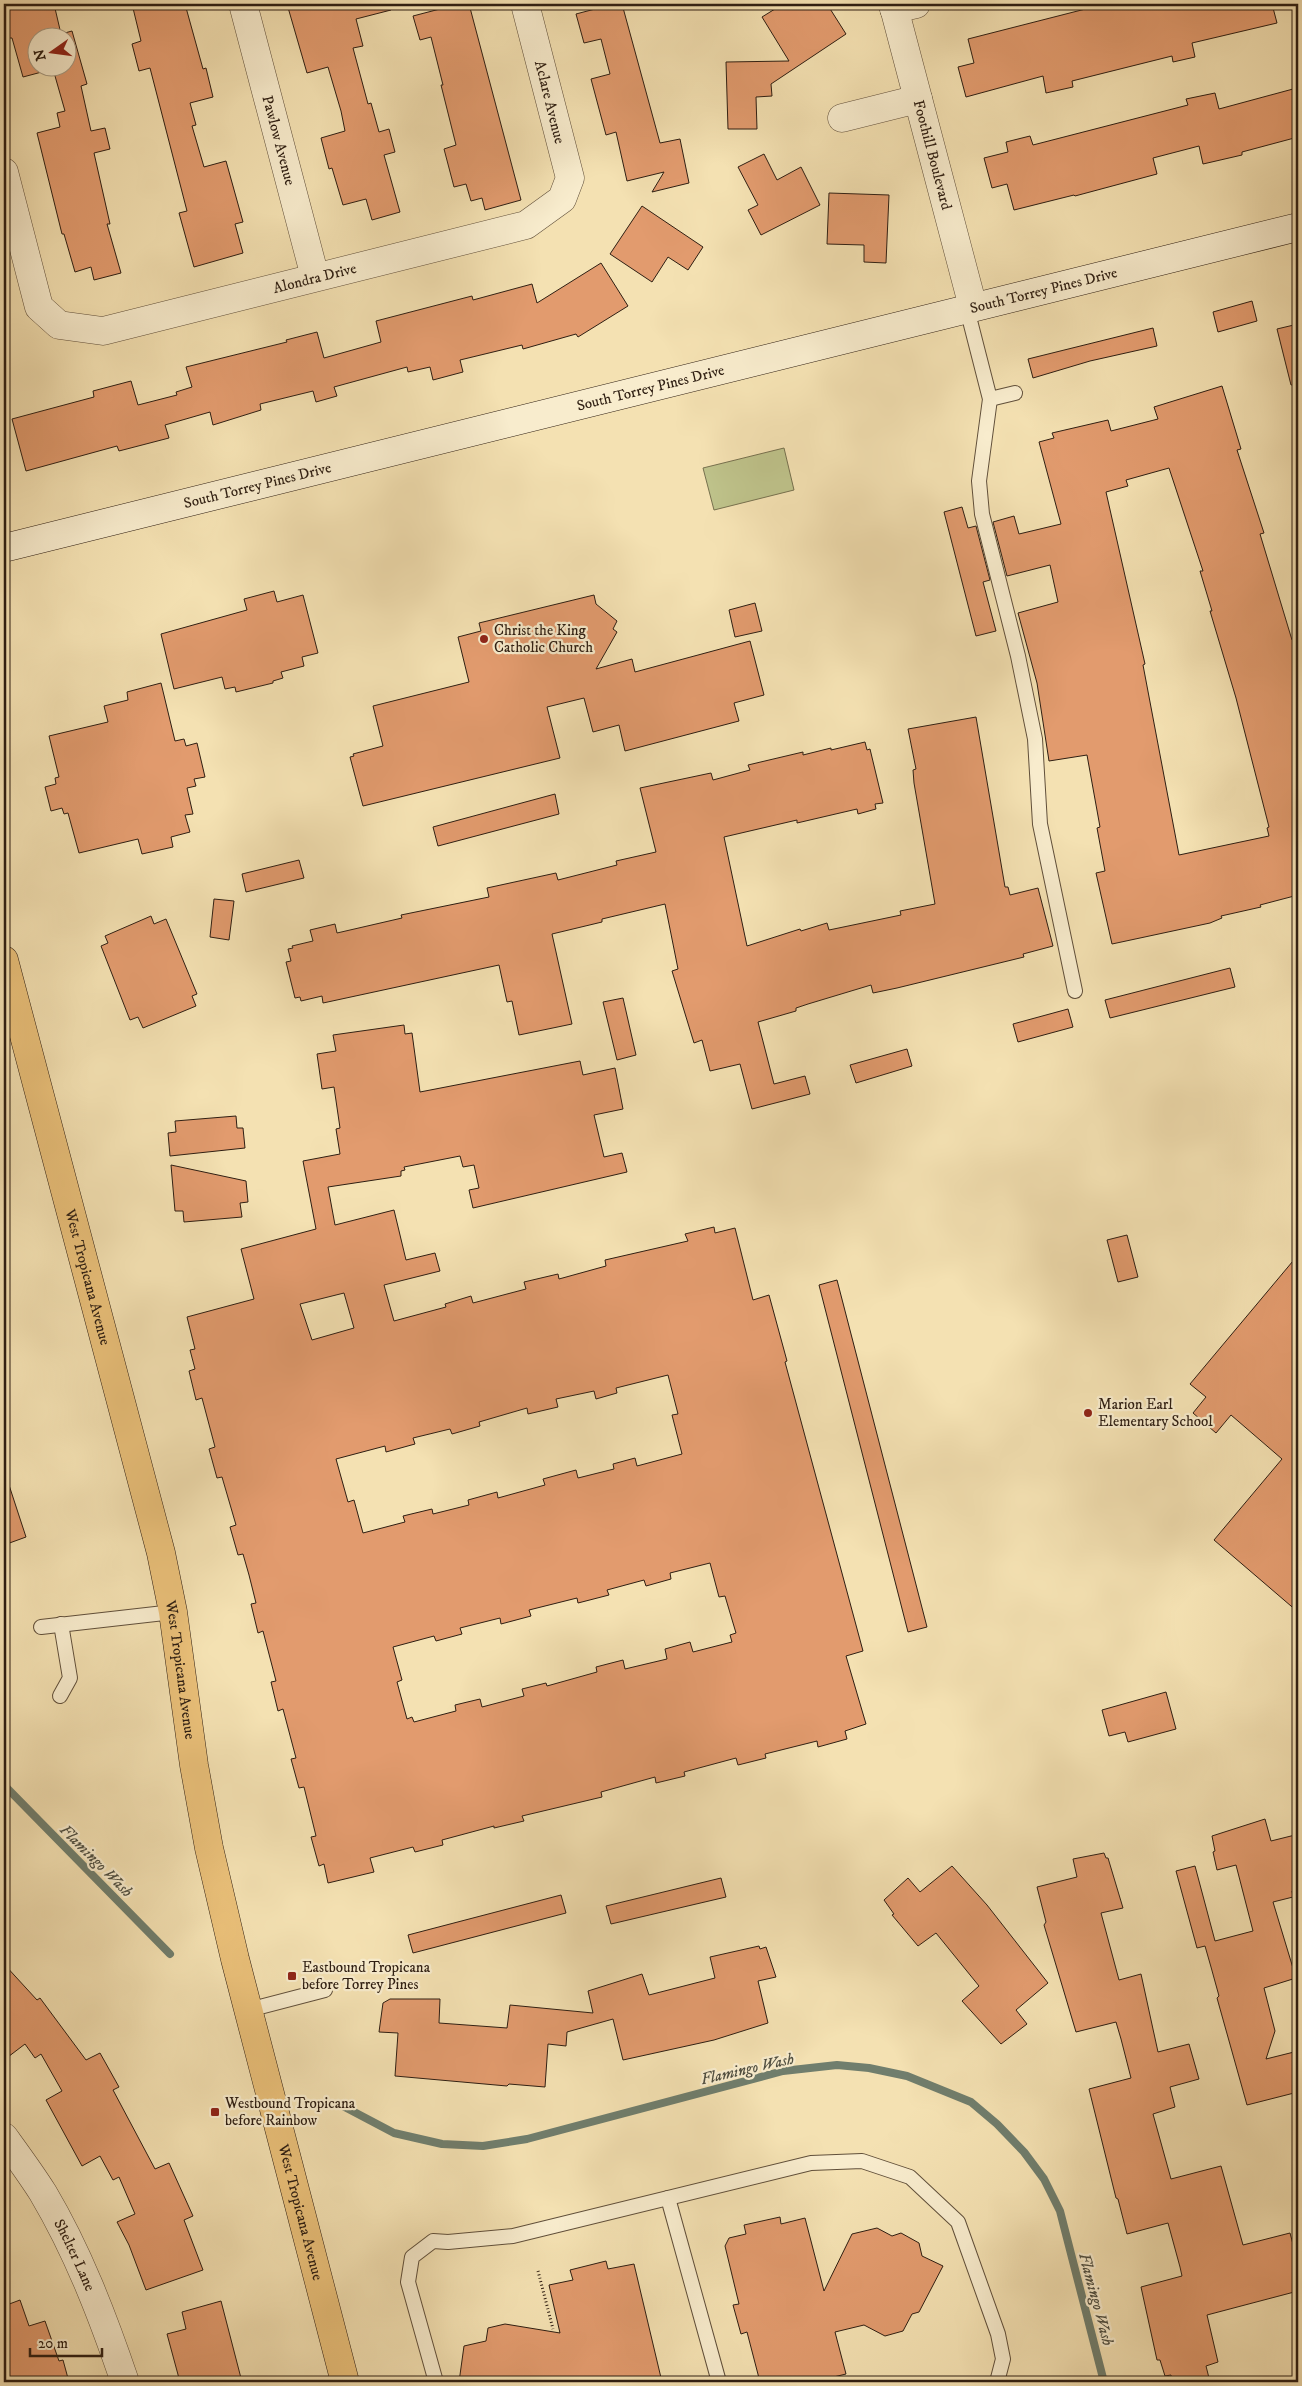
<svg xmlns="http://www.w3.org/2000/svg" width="1302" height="2386" font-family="'IM FELL DW Pica',serif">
<rect width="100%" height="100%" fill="#f4e1b2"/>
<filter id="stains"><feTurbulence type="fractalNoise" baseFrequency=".004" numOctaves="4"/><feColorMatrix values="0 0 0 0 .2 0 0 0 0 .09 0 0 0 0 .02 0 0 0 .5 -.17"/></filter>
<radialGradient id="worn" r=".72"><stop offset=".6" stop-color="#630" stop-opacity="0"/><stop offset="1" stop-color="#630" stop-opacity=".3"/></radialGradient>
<path fill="#bec28a" stroke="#76704e" d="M 784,448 L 794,490 L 714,510 L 703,468 Z"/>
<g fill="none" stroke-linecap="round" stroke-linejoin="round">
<g stroke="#707e6d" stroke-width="8">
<path d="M 4,1785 L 170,1954"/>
<path d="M 339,2104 L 394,2133 L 442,2144 L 483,2146 L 527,2139 L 783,2071 L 837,2065 L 869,2068 L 907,2076 L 971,2102 L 997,2124 L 1024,2152 L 1044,2179 L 1060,2211 L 1104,2382"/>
</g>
</g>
<g fill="#e29b6e" stroke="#2e1e12" fill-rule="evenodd">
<path d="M 4,4 L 54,4 L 61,34 L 72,31 L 87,84 L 81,86 L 91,131 L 105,128 L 110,149 L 94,153 L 110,224 L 107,224 L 121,273 L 94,280 L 91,267 L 75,272 L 64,234 L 62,234 L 37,133 L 60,127 L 57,113 L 65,111 L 53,69 L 23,77 L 12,38 L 9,38 L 4,15 ZM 38,38 L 68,38 L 68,68 L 38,68 Z"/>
<path d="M 132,4 L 185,4 L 203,69 L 206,68 L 213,97 L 190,103 L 196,125 L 192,126 L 204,167 L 226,161 L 243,222 L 235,224 L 243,253 L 194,267 L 179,213 L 187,211 L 150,68 L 139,71 L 132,44 L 141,41 Z"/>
<path d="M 287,4 L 390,4 L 391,10 L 356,19 L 363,46 L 353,48 L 368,104 L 371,103 L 379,132 L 389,129 L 395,152 L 384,155 L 400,212 L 372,220 L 366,199 L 343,205 L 332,168 L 329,169 L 321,138 L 345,131 L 341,111 L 328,67 L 307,73 Z"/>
<path d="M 459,4 L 469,4 L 521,200 L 485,210 L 482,198 L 471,201 L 466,184 L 454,187 L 444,149 L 456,145 L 441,85 L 443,85 L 431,37 L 420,40 L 413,16 Z"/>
<path d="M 614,4 L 622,4 L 660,143 L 680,139 L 689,183 L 652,192 L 664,172 L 627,181 L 616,132 L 606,135 L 591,79 L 610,74 L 601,39 L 584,43 L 576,14 Z"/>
<path d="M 783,4 L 827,4 L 846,34 L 771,84 L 772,96 L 756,97 L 757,129 L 728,129 L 726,62 L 789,61 L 762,17 Z"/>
<path d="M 1105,4 L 1272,4 L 1277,23 L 1192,43 L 1195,57 L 1173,62 L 1172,56 L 1072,81 L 1073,87 L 1046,93 L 1043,76 L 966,97 L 958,67 L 974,63 L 968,39 Z"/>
<path d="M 1293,89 L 1298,108 L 1298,137 L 1242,152 L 1242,155 L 1203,164 L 1199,146 L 1153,158 L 1157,174 L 1075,196 L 1074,195 L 1014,210 L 1007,184 L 992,188 L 984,158 L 1008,152 L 1006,142 L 1030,136 L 1033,145 L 1188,105 L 1186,99 L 1215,93 L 1219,109 Z"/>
<path d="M 764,154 L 777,180 L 801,167 L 820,205 L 761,235 L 748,210 L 758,205 L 738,167 Z"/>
<path d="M 829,193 L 889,195 L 886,263 L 864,262 L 864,245 L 827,244 Z"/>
<path d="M 642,206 L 703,247 L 688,270 L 668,257 L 652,282 L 610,254 Z"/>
<path d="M 601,263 L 628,306 L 578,337 L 576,334 L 523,349 L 522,345 L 460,360 L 463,372 L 433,380 L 430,367 L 408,372 L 407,367 L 334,387 L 337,396 L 316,402 L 313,391 L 260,404 L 261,410 L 213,425 L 210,412 L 165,425 L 169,438 L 119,451 L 117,446 L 26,471 L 12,419 L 94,397 L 93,391 L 131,381 L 138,405 L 177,395 L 176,392 L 192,387 L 186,367 L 287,342 L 286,340 L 317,332 L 324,358 L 381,342 L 376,321 L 472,296 L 473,300 L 532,284 L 537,303 Z"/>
<path d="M 1252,301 L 1257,321 L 1218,332 L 1213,312 Z"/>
<path d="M 1298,324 L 1298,384 L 1291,385 L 1277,329 Z"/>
<path d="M 1153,328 L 1157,346 L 1090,361 L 1033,378 L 1028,359 Z"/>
<path d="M 1222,386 L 1241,449 L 1237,450 L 1264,533 L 1260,534 L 1292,640 L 1294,640 L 1298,655 L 1298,895 L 1260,905 L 1261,907 L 1221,916 L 1222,918 L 1210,923 L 1112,944 L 1096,873 L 1105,871 L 1097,828 L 1100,827 L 1087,755 L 1049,761 L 1037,683 L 1018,613 L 1058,602 L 1050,565 L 1007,576 L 993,522 L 1014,516 L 1019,534 L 1061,524 L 1039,442 L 1054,438 L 1052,433 L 1108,420 L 1111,431 L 1158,419 L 1154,407 ZM 1169,468 L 1203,571 L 1200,571 L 1212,611 L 1210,611 L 1236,698 L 1269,827 L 1267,828 L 1269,836 L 1179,855 L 1143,665 L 1145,664 L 1106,492 L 1128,486 L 1126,480 Z"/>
<path d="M 962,507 L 968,528 L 976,526 L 990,580 L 983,582 L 996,631 L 976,636 L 944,512 Z"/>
<path d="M 274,591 L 277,602 L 303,595 L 318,653 L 302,657 L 304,666 L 281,672 L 283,678 L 273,681 L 273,683 L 236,692 L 235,687 L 225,689 L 222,677 L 174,689 L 161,634 L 247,610 L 244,599 Z"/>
<path d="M 594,595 L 596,604 L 617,621 L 613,629 L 617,632 L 596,669 L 632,659 L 635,672 L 750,641 L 764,695 L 734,703 L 739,721 L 625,751 L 619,725 L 593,732 L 584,698 L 547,707 L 560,758 L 363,806 L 350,757 L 354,756 L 353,754 L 383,746 L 373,706 L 469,682 L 458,637 L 481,631 L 479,623 Z"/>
<path d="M 755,603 L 762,631 L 735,637 L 729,610 Z"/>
<path d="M 161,683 L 175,741 L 184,739 L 186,746 L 197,743 L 205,777 L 194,779 L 196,786 L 187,788 L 193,814 L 185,815 L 190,832 L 171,837 L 173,847 L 142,854 L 138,839 L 79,853 L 68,813 L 64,814 L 62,808 L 51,811 L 45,787 L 56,784 L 55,778 L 59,777 L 49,736 L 108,722 L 104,706 L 128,700 L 127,692 Z"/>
<path d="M 976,717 L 1005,887 L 1008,887 L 1010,895 L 1038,888 L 1053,946 L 1023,954 L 1024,957 L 897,988 L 873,993 L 871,985 L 808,1004 L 796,1008 L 796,1011 L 758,1022 L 774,1084 L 805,1076 L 810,1094 L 752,1109 L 740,1064 L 710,1071 L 702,1040 L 694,1043 L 672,971 L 678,969 L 665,904 L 602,919 L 602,922 L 552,934 L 572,1024 L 519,1035 L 512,1001 L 507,1002 L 499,965 L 323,1003 L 322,996 L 301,1001 L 300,997 L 295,998 L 286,962 L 291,961 L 288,949 L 293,948 L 292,946 L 313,941 L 310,930 L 335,924 L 337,933 L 402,918 L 401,915 L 489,897 L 487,888 L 556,873 L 558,880 L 617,865 L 616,861 L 656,852 L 640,788 L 711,773 L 713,780 L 750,770 L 748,765 L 803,752 L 803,755 L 831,748 L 831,750 L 865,742 L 867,750 L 870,749 L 883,803 L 875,804 L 876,809 L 858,814 L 857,809 L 797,823 L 797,820 L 724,837 L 747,946 L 800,929 L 801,931 L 827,923 L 829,930 L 901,915 L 900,911 L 935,904 L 914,783 L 913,770 L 916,769 L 908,729 Z"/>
<path d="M 555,794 L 559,814 L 438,846 L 433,827 Z"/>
<path d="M 299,860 L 304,878 L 246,892 L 242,874 Z"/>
<path d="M 214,899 L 234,901 L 229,940 L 210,937 Z"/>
<path d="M 151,916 L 154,924 L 166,919 L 197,994 L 192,996 L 196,1006 L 143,1028 L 138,1017 L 130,1020 L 101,946 L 108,943 L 105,936 Z"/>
<path d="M 1230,968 L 1235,987 L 1110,1018 L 1105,1000 Z"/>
<path d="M 623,998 L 636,1055 L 617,1060 L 603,1002 Z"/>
<path d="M 1068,1009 L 1073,1027 L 1018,1042 L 1013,1024 Z"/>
<path d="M 404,1025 L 405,1034 L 412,1033 L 420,1092 L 580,1061 L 583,1075 L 615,1068 L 623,1109 L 594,1115 L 604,1157 L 622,1153 L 627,1172 L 473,1208 L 469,1190 L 479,1188 L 474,1165 L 463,1167 L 460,1156 L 404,1167 L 405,1170 L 401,1171 L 401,1176 L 328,1187 L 335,1225 L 394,1210 L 406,1260 L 435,1253 L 440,1271 L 384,1285 L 394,1321 L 446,1307 L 445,1304 L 471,1296 L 473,1303 L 526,1289 L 524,1282 L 558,1274 L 559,1279 L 606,1266 L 605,1260 L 688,1241 L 685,1234 L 714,1227 L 715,1233 L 735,1228 L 753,1300 L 769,1295 L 787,1361 L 785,1362 L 863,1651 L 846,1656 L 866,1724 L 845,1731 L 847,1739 L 818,1747 L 817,1741 L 765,1754 L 766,1758 L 738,1765 L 736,1758 L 684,1772 L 685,1776 L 656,1783 L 655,1777 L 601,1792 L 602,1797 L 522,1816 L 524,1821 L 494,1828 L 494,1826 L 442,1840 L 443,1845 L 415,1852 L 413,1847 L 370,1858 L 374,1872 L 328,1883 L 324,1864 L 319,1866 L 311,1837 L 316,1836 L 304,1787 L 299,1788 L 291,1759 L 296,1758 L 283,1709 L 278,1711 L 271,1682 L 276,1681 L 263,1631 L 258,1633 L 251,1604 L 256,1603 L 249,1575 L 243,1554 L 238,1555 L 230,1527 L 236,1525 L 222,1477 L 217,1478 L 209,1449 L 215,1447 L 202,1398 L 196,1400 L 189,1371 L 195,1369 L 190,1350 L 195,1349 L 187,1317 L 254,1299 L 241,1249 L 316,1229 L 303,1161 L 340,1154 L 336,1129 L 340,1128 L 334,1087 L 322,1089 L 317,1054 L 336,1051 L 333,1035 ZM 344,1293 L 354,1328 L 312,1340 L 300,1304 ZM 668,1375 L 678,1414 L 672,1415 L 682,1454 L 637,1466 L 635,1458 L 613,1464 L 614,1469 L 578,1478 L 576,1470 L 543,1479 L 545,1485 L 498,1498 L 497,1492 L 468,1500 L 469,1505 L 433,1514 L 432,1509 L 403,1516 L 405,1522 L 363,1533 L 354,1500 L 348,1502 L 336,1459 L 385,1446 L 386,1452 L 415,1444 L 413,1438 L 450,1429 L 452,1434 L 480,1426 L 479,1422 L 527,1408 L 528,1414 L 558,1407 L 556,1399 L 594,1391 L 596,1399 L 617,1393 L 616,1388 ZM 710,1563 L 719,1597 L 725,1596 L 736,1633 L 730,1635 L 732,1642 L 693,1652 L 690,1642 L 665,1649 L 667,1659 L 625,1669 L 623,1660 L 596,1667 L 597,1672 L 547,1686 L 546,1683 L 522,1689 L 524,1696 L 482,1707 L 480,1699 L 455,1705 L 456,1711 L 414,1722 L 412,1717 L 407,1719 L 397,1682 L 402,1680 L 393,1647 L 434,1636 L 436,1641 L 462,1634 L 460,1628 L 500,1618 L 501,1624 L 531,1616 L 529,1610 L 577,1598 L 578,1603 L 609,1595 L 607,1590 L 644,1580 L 646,1586 L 671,1579 L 670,1573 Z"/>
<path d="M 907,1049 L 912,1066 L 856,1083 L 850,1065 Z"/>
<path d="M 236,1116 L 237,1128 L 243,1128 L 245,1148 L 170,1156 L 168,1133 L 176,1132 L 175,1121 Z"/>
<path d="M 171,1165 L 246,1181 L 248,1202 L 240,1203 L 242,1217 L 184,1222 L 183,1211 L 175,1211 Z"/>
<path d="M 1127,1235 L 1138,1277 L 1118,1282 L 1107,1240 Z"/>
<path d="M 1298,1255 L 1298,1612 L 1214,1540 L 1282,1459 L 1231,1415 L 1216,1433 L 1193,1413 L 1206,1397 L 1190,1384 Z"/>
<path d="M 837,1280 L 927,1627 L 908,1632 L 819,1285 Z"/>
<path d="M 8,1482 L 26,1537 L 4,1545 L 4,1483 Z"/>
<path d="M 1166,1692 L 1176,1729 L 1128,1742 L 1125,1732 L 1109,1736 L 1102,1710 Z"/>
<path d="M 1265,1819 L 1271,1841 L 1295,1835 L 1298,1847 L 1298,1890 L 1292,1891 L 1293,1897 L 1273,1902 L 1296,1978 L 1264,1988 L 1275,2031 L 1266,2059 L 1298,2051 L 1298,2092 L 1247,2105 L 1217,1998 L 1219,1996 L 1211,1967 L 1205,1946 L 1197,1948 L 1176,1871 L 1195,1866 L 1215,1941 L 1253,1931 L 1236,1865 L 1217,1870 L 1213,1852 L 1215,1851 L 1212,1836 Z"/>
<path d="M 1104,1853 L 1106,1858 L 1108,1858 L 1123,1908 L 1101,1913 L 1119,1980 L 1141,1974 L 1158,2052 L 1189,2044 L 1199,2079 L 1170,2087 L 1175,2107 L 1153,2114 L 1171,2179 L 1221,2166 L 1243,2245 L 1290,2233 L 1298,2263 L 1298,2291 L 1207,2315 L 1218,2362 L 1206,2366 L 1210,2382 L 1172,2382 L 1171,2375 L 1165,2376 L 1160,2360 L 1157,2360 L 1141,2287 L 1182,2276 L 1180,2267 L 1168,2223 L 1127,2234 L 1118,2199 L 1116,2198 L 1089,2089 L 1131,2078 L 1121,2039 L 1116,2022 L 1076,2032 L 1044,1925 L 1046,1922 L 1037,1887 L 1077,1877 L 1073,1859 Z"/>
<path d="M 952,1866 L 987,1905 L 1048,1983 L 1016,2010 L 1027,2024 L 1001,2044 L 962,2001 L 979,1986 L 936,1933 L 918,1946 L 892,1915 L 894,1914 L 884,1900 L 908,1878 L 920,1892 Z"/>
<path d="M 721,1878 L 726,1897 L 611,1924 L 606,1906 Z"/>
<path d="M 561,1895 L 566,1913 L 413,1953 L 408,1935 Z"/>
<path d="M 759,1946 L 760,1949 L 766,1947 L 776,1977 L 758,1981 L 768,2023 L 714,2040 L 623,2060 L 613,2019 L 567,2032 L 566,2046 L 548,2044 L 545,2087 L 509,2084 L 507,2086 L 395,2076 L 398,2033 L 379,2032 L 383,2003 L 390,1999 L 440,1999 L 439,2023 L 507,2028 L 510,2005 L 593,2013 L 588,1991 L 642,1974 L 649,1995 L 715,1978 L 710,1957 Z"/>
<path d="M 4,1964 L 37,2000 L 40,1998 L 86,2060 L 100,2053 L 119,2087 L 113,2090 L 155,2169 L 169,2163 L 193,2216 L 184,2220 L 203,2270 L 146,2290 L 129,2245 L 117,2222 L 135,2214 L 119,2177 L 113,2180 L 100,2156 L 82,2166 L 46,2100 L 62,2091 L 41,2054 L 35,2058 L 25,2044 L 4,2060 Z"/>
<path d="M 780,2217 L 781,2224 L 805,2218 L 824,2291 L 852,2234 L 877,2228 L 892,2236 L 901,2233 L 919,2243 L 922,2256 L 943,2266 L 919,2312 L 912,2314 L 903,2331 L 885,2336 L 864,2325 L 835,2332 L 846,2374 L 813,2382 L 760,2382 L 747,2332 L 741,2334 L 733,2305 L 739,2304 L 725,2246 L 729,2238 L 746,2234 L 744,2225 Z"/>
<path d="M 606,2261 L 608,2269 L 634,2264 L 662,2382 L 459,2382 L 464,2346 L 486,2341 L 488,2328 L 505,2324 L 560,2333 L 549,2285 L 573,2280 L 570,2270 Z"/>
<path d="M 20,2300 L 29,2326 L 45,2321 L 59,2361 L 63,2360 L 69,2382 L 4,2382 L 4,2306 Z"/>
<path d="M 221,2301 L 242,2382 L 180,2382 L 167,2334 L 186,2329 L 182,2312 Z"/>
</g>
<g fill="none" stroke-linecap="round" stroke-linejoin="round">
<g stroke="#604f3a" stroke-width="16">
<g id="lane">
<path d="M 967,309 L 990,399 L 979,481 L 982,514 L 1018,656 L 1035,739 L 1040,824 L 1075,991"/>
<path d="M 990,399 L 1015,393"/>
<path d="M 41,1627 L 173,1612"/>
<path d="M 60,1696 L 70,1678 L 61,1624"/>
<path d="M 248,2010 L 325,1990"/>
<path d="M 668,2198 L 719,2382"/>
<path d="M 436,2382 L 408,2282 L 412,2257 L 433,2241 L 448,2242 L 513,2236 L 811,2163 L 862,2161 L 910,2177 L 958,2222 L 998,2334 L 1003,2359 L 997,2382"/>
</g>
</g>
<g stroke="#604f3a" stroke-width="29">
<g id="street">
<path id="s1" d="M 243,4 L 315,277"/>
<path id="s2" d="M 893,4 L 973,307"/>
<path d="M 894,9 L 916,4"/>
<path d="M 842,118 L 918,99"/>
<path id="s3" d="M 4,172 L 39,307 L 59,325 L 103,331 L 526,225 L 562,199 L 570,178 L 525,4"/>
<path id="s4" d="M 4,2137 C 17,2155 31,2174 43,2193 C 78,2252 103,2317 125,2382"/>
</g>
</g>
<g stroke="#2e1e12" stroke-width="29">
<g id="secondary">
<path id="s5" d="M 4,548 L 1298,227"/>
</g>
</g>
<g stroke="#2e1e12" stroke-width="29">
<g id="primary">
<path id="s6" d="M 4,960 L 161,1553 L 173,1612 L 194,1765 L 209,1848 L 235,1959 L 345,2382"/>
</g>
</g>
<path stroke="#2e1e12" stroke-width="3" stroke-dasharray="1 2.5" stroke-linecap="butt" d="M 538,2271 L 553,2329"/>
<use href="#lane" stroke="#f8eccd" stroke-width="14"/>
<use href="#street" stroke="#f8eccd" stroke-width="28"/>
<use href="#secondary" stroke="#f8eccd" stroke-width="28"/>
<use href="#primary" stroke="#eac079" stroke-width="28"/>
</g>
<g fill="#8f2418" stroke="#f8eccd" stroke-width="2">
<circle cx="484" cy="639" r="5"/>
<circle cx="1088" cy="1413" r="5"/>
<rect x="287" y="1971" width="10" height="10" rx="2.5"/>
<rect x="210" y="2107" width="10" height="10" rx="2.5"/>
</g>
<g text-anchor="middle" stroke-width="4.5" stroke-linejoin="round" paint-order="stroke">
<g font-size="15" fill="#2e1e12" stroke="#f8eccd">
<text transform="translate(550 102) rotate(76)" y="5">Aclare Avenue</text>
<text dy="5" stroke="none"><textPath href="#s1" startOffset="141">Pawlow Avenue</textPath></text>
<text dy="5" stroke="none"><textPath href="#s2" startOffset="156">Foothill Boulevard</textPath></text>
<text dy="5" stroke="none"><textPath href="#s3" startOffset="429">Alondra Drive</textPath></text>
<text dy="5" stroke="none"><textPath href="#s5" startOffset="1071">South Torrey Pines Drive</textPath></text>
<text dy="5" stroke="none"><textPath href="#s5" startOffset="666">South Torrey Pines Drive</textPath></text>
<text dy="5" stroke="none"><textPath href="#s5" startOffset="261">South Torrey Pines Drive</textPath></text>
<text dy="5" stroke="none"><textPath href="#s6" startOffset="328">West Tropicana Avenue</textPath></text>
<text dy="5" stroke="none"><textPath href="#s6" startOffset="732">West Tropicana Avenue</textPath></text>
<text dy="5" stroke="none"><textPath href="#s6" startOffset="1288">West Tropicana Avenue</textPath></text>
<text dy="5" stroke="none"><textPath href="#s4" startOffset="138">Shelter Lane</textPath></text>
</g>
<g font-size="15" fill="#2e1e12" stroke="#f8eccd" text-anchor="start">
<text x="494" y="635">Christ the King<tspan x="494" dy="17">Catholic Church</tspan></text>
<text x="1098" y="1409">Marion Earl<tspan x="1098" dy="17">Elementary School</tspan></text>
<text x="302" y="1972">Eastbound Tropicana<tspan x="302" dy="17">before Torrey Pines</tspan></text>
<text x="225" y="2108">Westbound Tropicana<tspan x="225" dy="17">before Rainbow</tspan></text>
</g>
<g font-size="16" font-style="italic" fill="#4f4e40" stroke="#f8eccd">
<text transform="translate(97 1860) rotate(45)" y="6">Flamingo Wash</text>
<text transform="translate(747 2068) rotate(-13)" y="6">Flamingo Wash</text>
<text transform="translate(1097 2299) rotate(75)" y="6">Flamingo Wash</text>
</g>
</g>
<rect width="1302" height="2386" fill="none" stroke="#f4e1b2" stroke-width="20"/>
<rect x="5" y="5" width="1292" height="2376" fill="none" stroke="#2e1e12" stroke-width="2.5"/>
<rect x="10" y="10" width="1282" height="2366" fill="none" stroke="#2e1e12"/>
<g transform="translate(52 52) rotate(256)"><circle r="24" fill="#f8eccd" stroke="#a79a82"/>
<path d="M0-4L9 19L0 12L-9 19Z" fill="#8f2418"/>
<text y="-8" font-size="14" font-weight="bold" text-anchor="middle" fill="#2e1e12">N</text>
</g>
<path d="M30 2348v8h72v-8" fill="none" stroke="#2e1e12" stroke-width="2.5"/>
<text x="38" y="2348" font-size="15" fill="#2e1e12" stroke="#f8eccd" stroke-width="4" paint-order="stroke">20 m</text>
<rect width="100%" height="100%" filter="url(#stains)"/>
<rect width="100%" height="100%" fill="url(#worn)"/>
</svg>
